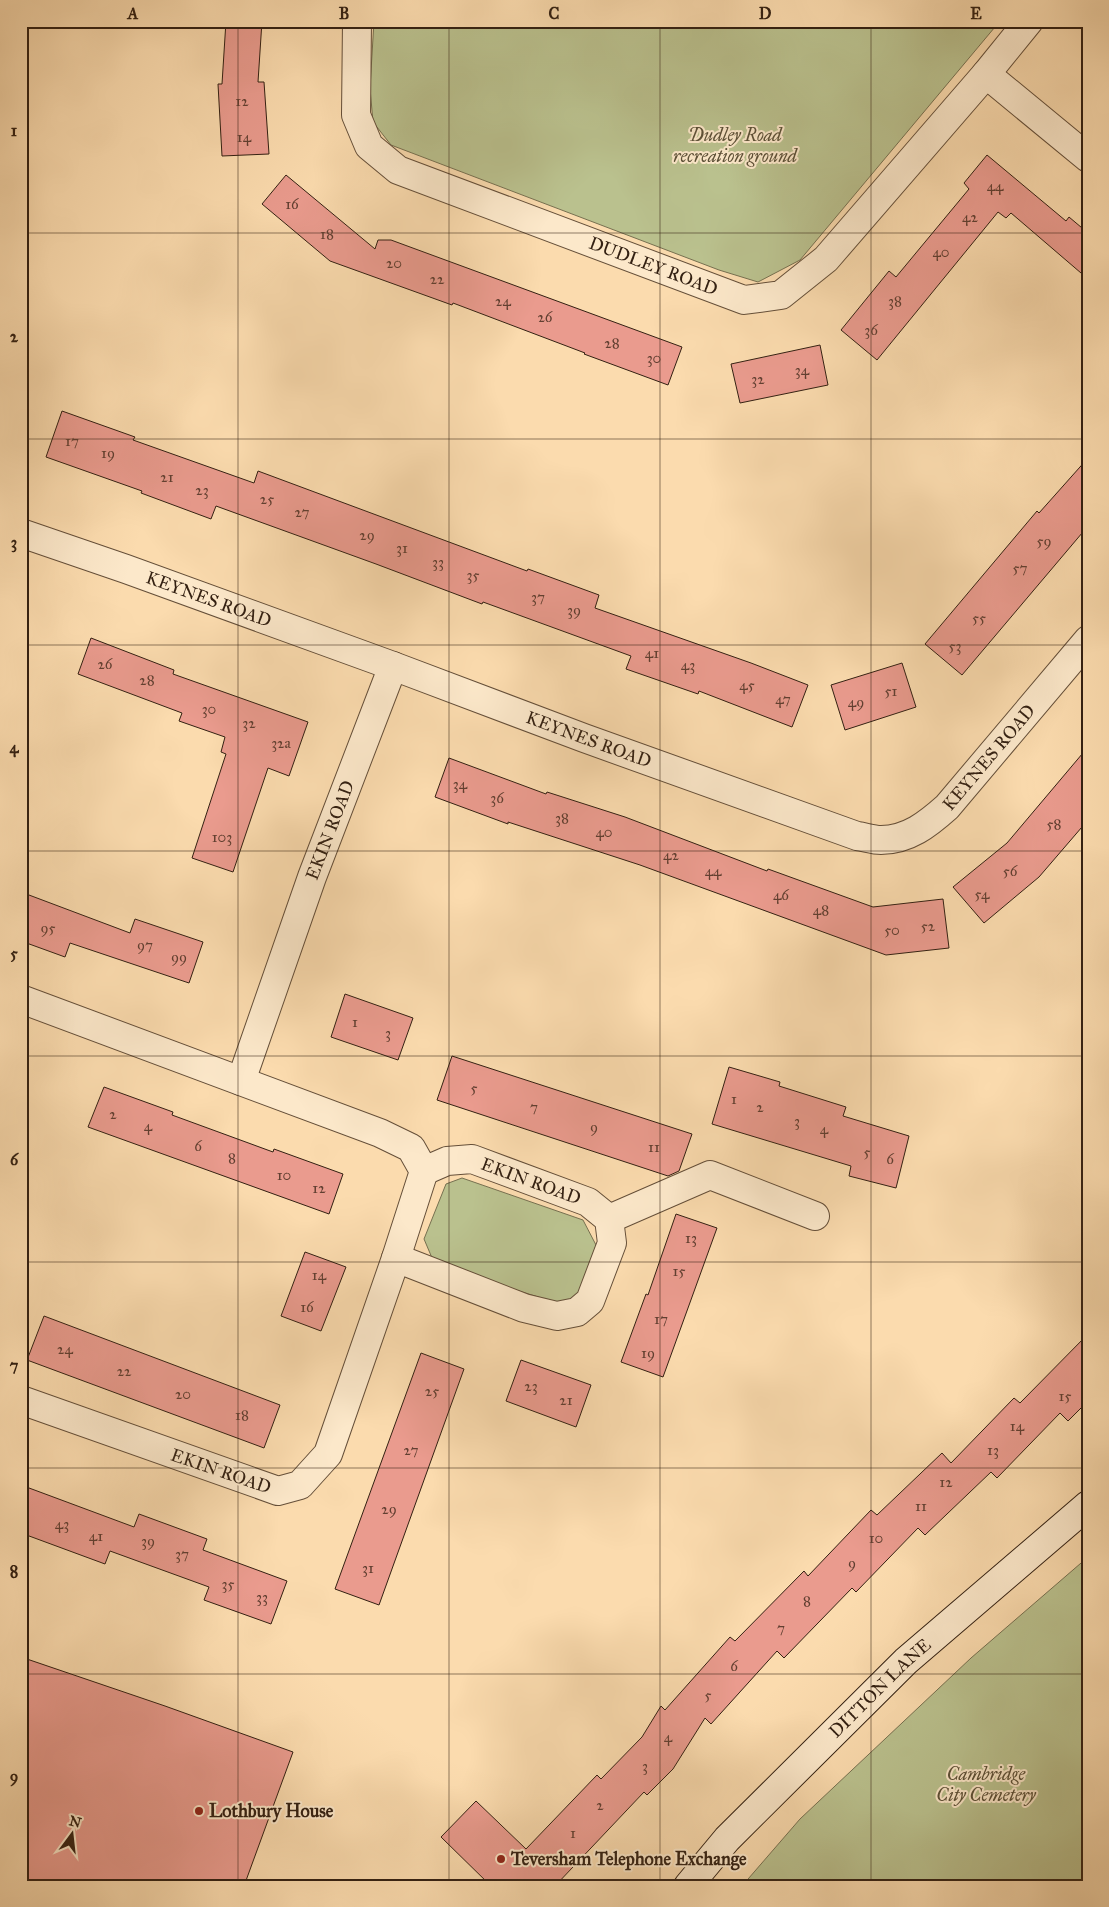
<svg xmlns="http://www.w3.org/2000/svg" width="1109" height="1907" font-family="'IM FELL Great Primer',serif">
<rect width="100%" height="100%" fill="#fbdbae"/>
<filter id="stains"><feTurbulence type="fractalNoise" baseFrequency=".004" numOctaves="4"/><feColorMatrix values="0 0 0 0 .2 0 0 0 0 .09 0 0 0 0 .02 0 0 0 .5 -.17"/></filter>
<radialGradient id="worn" r=".72"><stop offset=".6" stop-color="#630" stop-opacity="0"/><stop offset="1" stop-color="#630" stop-opacity=".3"/></radialGradient>
<g fill="#bac18e" stroke="#767050">
<path d="M 374,21 L 1000,21 L 800,260 L 758,282 L 719,270 L 391,145 L 373,122 L 370,88 Z"/>
<path d="M 462,1178 L 583,1220 L 596,1245 L 580,1295 L 564,1305 L 435,1265 L 424,1239 L 446,1184 Z"/>
<path d="M 1088,1557 L 1088,1886 L 742,1886 L 800,1819 L 971,1658 Z"/>
</g>
<g fill="#ea9b8e" stroke="#332012">
<path d="M 226,21 L 262,21 L 258,82 L 264,82 L 269,154 L 222,156 L 218,84 L 222,84 Z"/>
<path d="M 987,155 L 1066,221 L 1069,217 L 1088,233 L 1088,279 L 1011,213 L 1006,218 L 998,212 L 877,360 L 841,330 L 889,271 L 896,277 L 969,189 L 964,183 Z"/>
<path d="M 286,175 L 375,249 L 378,240 L 391,240 L 682,347 L 668,385 L 584,354 L 585,353 L 453,303 L 452,305 L 330,261 L 262,204 Z"/>
<path d="M 820,345 L 828,385 L 740,403 L 731,364 Z"/>
<path d="M 62,411 L 135,437 L 133,440 L 254,483 L 258,471 L 527,571 L 528,569 L 599,595 L 595,608 L 751,663 L 808,685 L 792,727 L 699,691 L 698,694 L 626,669 L 631,656 L 483,602 L 482,604 L 376,564 L 216,506 L 211,519 L 141,493 L 142,491 L 46,457 Z"/>
<path d="M 1088,458 L 1088,526 L 962,675 L 925,644 L 1037,511 L 1039,513 Z"/>
<path d="M 91,638 L 174,670 L 173,674 L 308,722 L 289,776 L 268,768 L 233,872 L 192,858 L 226,754 L 221,752 L 225,737 L 179,721 L 182,713 L 78,674 Z"/>
<path d="M 902,663 L 916,707 L 845,730 L 831,685 Z"/>
<path d="M 1088,747 L 1088,820 L 1039,877 L 984,923 L 953,887 L 1007,843 Z"/>
<path d="M 449,758 L 546,794 L 547,792 L 625,817 L 767,871 L 768,869 L 873,907 L 943,899 L 949,948 L 886,955 L 640,865 L 508,822 L 508,824 L 435,797 Z"/>
<path d="M 21,892 L 130,933 L 135,919 L 203,942 L 189,983 L 70,943 L 65,957 L 21,941 Z"/>
<path d="M 345,994 L 413,1018 L 398,1060 L 331,1037 Z"/>
<path d="M 452,1056 L 692,1134 L 679,1171 L 668,1176 L 437,1100 Z"/>
<path d="M 729,1067 L 780,1082 L 779,1086 L 846,1107 L 843,1116 L 909,1136 L 896,1188 L 849,1176 L 851,1166 L 712,1124 Z"/>
<path d="M 104,1087 L 173,1112 L 172,1115 L 273,1152 L 274,1149 L 343,1174 L 329,1214 L 88,1127 Z"/>
<path d="M 676,1214 L 717,1228 L 663,1377 L 621,1362 L 646,1294 L 648,1295 Z"/>
<path d="M 305,1252 L 346,1267 L 321,1331 L 281,1316 Z"/>
<path d="M 44,1316 L 280,1405 L 264,1448 L 27,1360 Z"/>
<path d="M 1088,1334 L 1088,1401 L 1068,1421 L 1060,1413 L 997,1478 L 991,1472 L 925,1535 L 918,1528 L 856,1592 L 852,1588 L 784,1658 L 777,1651 L 711,1724 L 705,1718 L 673,1769 L 647,1795 L 644,1792 L 555,1886 L 491,1886 L 441,1837 L 476,1801 L 526,1849 L 597,1775 L 601,1779 L 642,1737 L 661,1706 L 665,1710 L 730,1637 L 735,1641 L 804,1571 L 808,1576 L 871,1510 L 877,1515 L 942,1453 L 951,1463 L 1014,1398 L 1020,1403 Z"/>
<path d="M 421,1353 L 464,1369 L 379,1605 L 335,1589 Z"/>
<path d="M 521,1360 L 591,1385 L 576,1427 L 506,1401 Z"/>
<path d="M 21,1485 L 134,1527 L 139,1514 L 207,1539 L 203,1550 L 287,1581 L 271,1624 L 204,1600 L 209,1587 L 110,1551 L 105,1564 L 21,1533 Z"/>
<path d="M 21,1657 L 165,1706 L 293,1752 L 244,1886 L 43,1886 L 21,1879 Z"/>
</g>
<g fill="none" stroke-linecap="round" stroke-linejoin="round">
<g stroke="#654f39" stroke-width="30">
<g id="minor">
<path id="s1" d="M 357,21 L 356,115 L 369,146 L 398,170 L 744,300 L 781,295 L 826,259 L 986,74 L 1029,21"/>
<path d="M 986,74 L 1088,158"/>
<path id="s2" d="M 21,533 L 126,569 L 393,666 L 584,738 L 857,836 C 865,837 873,840 881,840 C 908,840 928,824 947,807 L 1088,640"/>
<path d="M 21,999 L 380,1133 L 411,1148 L 424,1171 L 396,1258 L 328,1454 L 300,1485 L 278,1491 L 21,1400"/>
<path id="s3" d="M 241,1081 L 312,877 L 393,666"/>
<path d="M 609,1219 L 710,1175 L 815,1216"/>
<path d="M 396,1258 L 524,1308 L 557,1316 L 577,1312 L 590,1301 L 612,1243 L 609,1219 L 588,1202 L 472,1159 L 447,1161 L 424,1171"/>
</g>
</g>
<g stroke="#332012" stroke-width="30">
<g id="secondary">
<path id="s4" d="M 688,1886 L 727,1839 L 906,1661 L 1088,1505"/>
</g>
</g>
<use href="#minor" stroke="#fce8ca" stroke-width="28"/>
<use href="#secondary" stroke="#fce8ca" stroke-width="28"/>
</g>
<path fill="none" stroke="#332012" stroke-width="1" stroke-opacity="0.55" d="M 238,21 L 238,1886M 449,21 L 449,1886M 660,21 L 660,1886M 871,21 L 871,1886M 21,233 L 1088,233M 21,439 L 1088,439M 21,645 L 1088,645M 21,851 L 1088,851M 21,1056 L 1088,1056M 21,1262 L 1088,1262M 21,1468 L 1088,1468M 21,1674 L 1088,1674"/>
<g fill="#8f2418" stroke="#fce8ca" stroke-width="2">
<circle cx="199" cy="1811" r="5"/>
<circle cx="501" cy="1859" r="5"/>
</g>
<g text-anchor="middle" stroke-width="4" stroke-linejoin="round" paint-order="stroke">
<g font-size="15" fill="#613f31">
<text x="242" y="106">12</text>
<text x="244" y="142">14</text>
<text x="995" y="191">44</text>
<text x="292" y="209">16</text>
<text x="970" y="222">42</text>
<text x="327" y="239">18</text>
<text x="941" y="257">40</text>
<text x="394" y="268">20</text>
<text x="437" y="284">22</text>
<text x="503" y="306">24</text>
<text x="895" y="306">38</text>
<text x="545" y="322">26</text>
<text x="871" y="335">36</text>
<text x="612" y="348">28</text>
<text x="654" y="363">30</text>
<text x="802" y="375">34</text>
<text x="758" y="384">32</text>
<text x="72" y="446">17</text>
<text x="108" y="458">19</text>
<text x="167" y="482">21</text>
<text x="202" y="495">23</text>
<text x="267" y="504">25</text>
<text x="302" y="517">27</text>
<text x="367" y="540">29</text>
<text x="1044" y="546">59</text>
<text x="402" y="553">31</text>
<text x="438" y="567">33</text>
<text x="1020" y="573">57</text>
<text x="473" y="580">35</text>
<text x="538" y="602">37</text>
<text x="574" y="615">39</text>
<text x="979" y="623">55</text>
<text x="955" y="651">53</text>
<text x="652" y="658">41</text>
<text x="105" y="669">26</text>
<text x="688" y="670">43</text>
<text x="147" y="685">28</text>
<text x="747" y="690">45</text>
<text x="891" y="696">51</text>
<text x="783" y="704">47</text>
<text x="856" y="707">49</text>
<text x="209" y="714">30</text>
<text x="249" y="728">32</text>
<text x="281" y="748">32a</text>
<text x="460" y="789">34</text>
<text x="497" y="803">36</text>
<text x="562" y="823">38</text>
<text x="1054" y="829">58</text>
<text x="604" y="837">40</text>
<text x="222" y="842">103</text>
<text x="671" y="860">42</text>
<text x="713" y="876">44</text>
<text x="1010" y="876">56</text>
<text x="982" y="899">54</text>
<text x="781" y="900">46</text>
<text x="821" y="915">48</text>
<text x="928" y="931">52</text>
<text x="48" y="933">95</text>
<text x="892" y="935">50</text>
<text x="145" y="950">97</text>
<text x="179" y="962">99</text>
<text x="355" y="1027">1</text>
<text x="388" y="1038">3</text>
<text x="474" y="1093">5</text>
<text x="734" y="1104">1</text>
<text x="534" y="1112">7</text>
<text x="760" y="1112">2</text>
<text x="113" y="1119">2</text>
<text x="797" y="1126">3</text>
<text x="148" y="1131">4</text>
<text x="594" y="1132">9</text>
<text x="824" y="1134">4</text>
<text x="198" y="1151">6</text>
<text x="654" y="1152">11</text>
<text x="867" y="1157">5</text>
<text x="232" y="1163">8</text>
<text x="890" y="1164">6</text>
<text x="284" y="1180">10</text>
<text x="319" y="1193">12</text>
<text x="691" y="1243">13</text>
<text x="679" y="1276">15</text>
<text x="319" y="1280">14</text>
<text x="307" y="1312">16</text>
<text x="661" y="1324">17</text>
<text x="65" y="1354">24</text>
<text x="648" y="1358">19</text>
<text x="124" y="1376">22</text>
<text x="531" y="1391">23</text>
<text x="432" y="1396">25</text>
<text x="183" y="1399">20</text>
<text x="1065" y="1401">15</text>
<text x="566" y="1405">21</text>
<text x="242" y="1420">18</text>
<text x="1017" y="1431">14</text>
<text x="411" y="1455">27</text>
<text x="993" y="1455">13</text>
<text x="946" y="1487">12</text>
<text x="921" y="1511">11</text>
<text x="389" y="1514">29</text>
<text x="62" y="1529">43</text>
<text x="96" y="1541">41</text>
<text x="876" y="1543">10</text>
<text x="148" y="1546">39</text>
<text x="182" y="1559">37</text>
<text x="852" y="1568">9</text>
<text x="368" y="1573">31</text>
<text x="228" y="1589">35</text>
<text x="262" y="1602">33</text>
<text x="807" y="1606">8</text>
<text x="781" y="1633">7</text>
<text x="734" y="1671">6</text>
<text x="708" y="1700">5</text>
<text x="668" y="1742">4</text>
<text x="645" y="1771">3</text>
<text x="600" y="1810">2</text>
<text x="573" y="1838">1</text>
</g>
<g font-size="18" font-style="italic" fill="#5c5037" stroke="#fce8ca">
<text x="735" y="141">Dudley Road<tspan x="735" dy="21">recreation ground</tspan></text>
<text x="986" y="1780">Cambridge<tspan x="986" dy="21">City Cemetery</tspan></text>
</g>
<g font-size="18" fill="#332012" stroke="#fce8ca">
<text dy="6" stroke="none"><textPath href="#s1" startOffset="438">DUDLEY ROAD</textPath></text>
<text dy="6" stroke="none"><textPath href="#s2" startOffset="199">KEYNES ROAD</textPath></text>
<text dy="6" stroke="none"><textPath href="#s2" startOffset="604">KEYNES ROAD</textPath></text>
<text dy="6" stroke="none"><textPath href="#s2" startOffset="1054">KEYNES ROAD</textPath></text>
<text dy="6" stroke="none"><textPath href="#s3" startOffset="266">EKIN ROAD</textPath></text>
<text transform="translate(531 1181) rotate(20)" y="6">EKIN ROAD</text>
<text transform="translate(221 1471) rotate(19)" y="6">EKIN ROAD</text>
<text dy="6" stroke="none"><textPath href="#s4" startOffset="276">DITTON LANE</textPath></text>
</g>
<g font-size="18" font-weight="bold" fill="#332012" stroke="#fce8ca" text-anchor="start">
<text x="209" y="1817">Lothbury House</text>
<text x="511" y="1865">Teversham Telephone Exchange</text>
</g>
</g>
<rect width="1109" height="1907" fill="none" stroke="#fbdbae" stroke-width="55"/>
<g transform="translate(72 1834) rotate(15)" stroke="#fce8ca" stroke-width="4" paint-order="stroke">
<path d="M0-4L9 19L0 12L-9 19Z" fill="#332012"/>
<text y="-8" font-size="14" font-weight="bold" text-anchor="middle" fill="#332012">N</text>
</g>
<rect x="28" y="28" width="1054" height="1852" fill="none" stroke="#332012" stroke-width="2"/>
<g font-size="16" text-anchor="middle" font-weight="bold" fill="#332012">
<text x="133" y="19">A</text>
<text x="344" y="19">B</text>
<text x="554" y="19">C</text>
<text x="765" y="19">D</text>
<text x="976" y="19">E</text>
<text x="14" y="136">1</text>
<text x="14" y="342">2</text>
<text x="14" y="548">3</text>
<text x="14" y="753">4</text>
<text x="14" y="959">5</text>
<text x="14" y="1165">6</text>
<text x="14" y="1371">7</text>
<text x="14" y="1577">8</text>
<text x="14" y="1782">9</text>
</g>
<rect width="100%" height="100%" filter="url(#stains)"/>
<rect width="100%" height="100%" fill="url(#worn)"/>
</svg>
